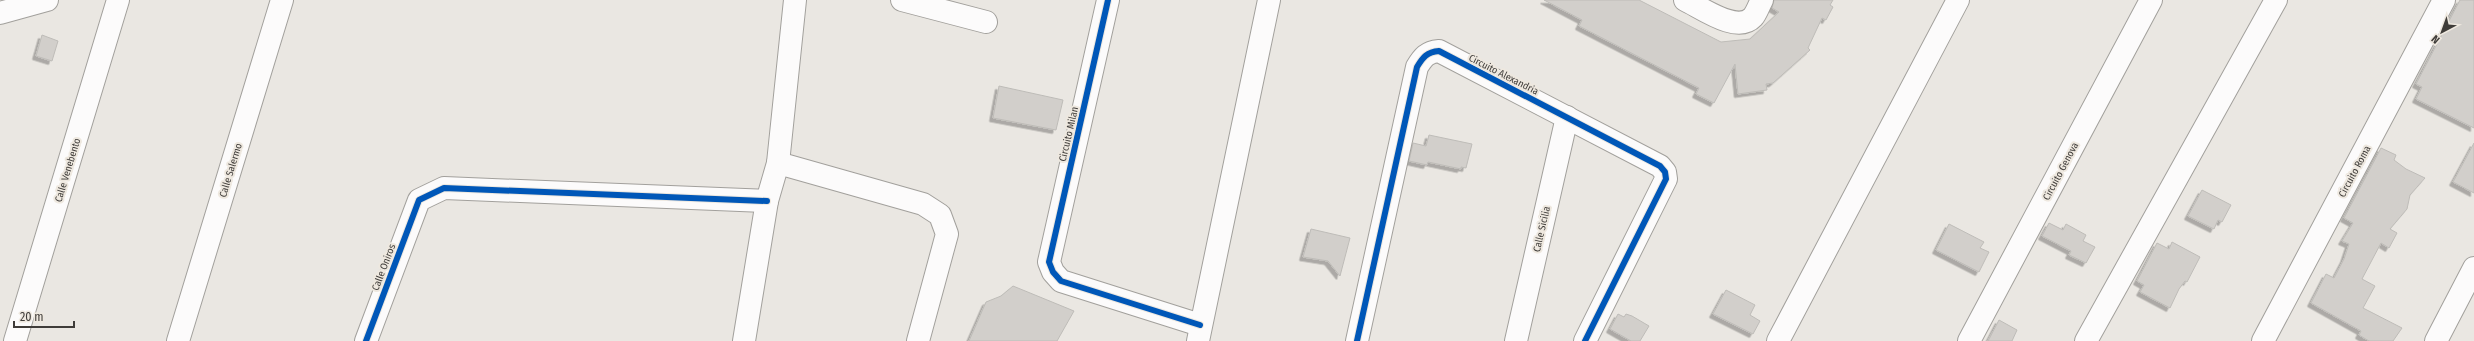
<svg xmlns="http://www.w3.org/2000/svg" width="2474" height="341" font-family="'Fira Sans Condensed',sans-serif">
<defs>
<filter id="shadow"><feDropShadow dx="-3.5" dy="3.5" stdDeviation="0" flood-color="#0004"/></filter>
</defs>
<rect width="100%" height="100%" fill="#eae7e2"/>
<g fill="#d2cfcb" stroke="#bebcb8" filter="url(#shadow)">
<path d="M 1544,0 L 1639,0 L 1721,42 L 1750,39 L 1779,12 L 1772,8 L 1774,0 L 1833,0 L 1830,5 L 1833,7 L 1826,20 L 1822,18 L 1808,48 L 1810,50 L 1773,83 L 1766,84 L 1767,90 L 1738,94 L 1735,64 L 1714,103 L 1696,94 L 1699,88 L 1579,26 L 1582,20 Z"/>
<path d="M 2460,0 L 2474,0 L 2474,128 L 2416,99 L 2422,87 L 2416,84 Z"/>
<path d="M 42,35 L 58,41 L 52,61 L 36,56 Z"/>
<path d="M 999,86 L 1063,100 L 1056,130 L 993,118 Z"/>
<path d="M 1429,135 L 1472,144 L 1466,168 L 1461,167 L 1461,169 L 1428,162 L 1427,165 L 1409,161 L 1413,143 L 1426,146 Z"/>
<path d="M 2474,143 L 2474,193 L 2453,182 Z"/>
<path d="M 2381,148 L 2396,155 L 2394,160 L 2406,169 L 2425,178 L 2410,195 L 2407,209 L 2390,229 L 2397,233 L 2389,248 L 2381,243 L 2362,279 L 2375,286 L 2363,308 L 2402,328 L 2393,341 L 2369,341 L 2359,335 L 2361,331 L 2311,303 L 2326,274 L 2334,278 L 2344,259 L 2349,244 L 2342,241 L 2353,223 L 2344,218 Z"/>
<path d="M 2202,190 L 2231,205 L 2222,222 L 2218,220 L 2214,229 L 2188,216 Z"/>
<path d="M 2049,223 L 2063,230 L 2066,224 L 2086,235 L 2083,241 L 2095,247 L 2086,263 L 2069,255 L 2071,251 L 2042,236 Z"/>
<path d="M 1949,224 L 1984,242 L 1980,248 L 1989,252 L 1979,272 L 1936,250 Z"/>
<path d="M 1311,229 L 1350,238 L 1340,276 L 1328,261 L 1303,257 Z"/>
<path d="M 2172,242 L 2200,257 L 2187,282 L 2185,281 L 2179,289 L 2170,308 L 2140,292 L 2144,285 L 2137,281 L 2157,243 L 2169,249 Z"/>
<path d="M 1013,286 L 1074,311 L 1057,341 L 969,341 L 986,302 L 1001,296 Z"/>
<path d="M 1726,290 L 1755,305 L 1750,315 L 1760,321 L 1753,334 L 1713,314 Z"/>
<path d="M 1618,314 L 1624,317 L 1626,314 L 1632,316 L 1649,326 L 1640,341 L 1631,341 L 1610,329 Z"/>
<path d="M 1999,320 L 2017,330 L 2012,341 L 1988,341 Z"/>
</g>
<g fill="none" stroke-linecap="round" stroke-linejoin="round">
<g stroke="#a2a09c" stroke-width="24">
<g id="minor">
<path d="M 902,0 L 986,22"/>
<path d="M 1108,0 L 1049,262 L 1053,272 L 1061,281 L 1200,325"/>
<path d="M 1685,0 C 1702,8 1737,34 1753,17 C 1757,12 1759,5 1762,0"/>
<path d="M 0,13 L 47,0"/>
<path d="M 778,163 L 923,204 L 940,215 L 947,234 L 918,341"/>
<path d="M 15,341 L 118,0"/>
<path d="M 178,341 L 282,0"/>
<path d="M 366,341 L 419,200 L 444,188 L 767,201"/>
<path d="M 744,341 L 767,201 L 778,163 L 795,0"/>
<path d="M 1198,341 L 1269,0"/>
<path d="M 1357,341 L 1417,67 C 1423,57 1427,52 1439,51 L 1660,166 L 1665,172 L 1666,179 L 1585,341"/>
<path d="M 1516,341 L 1567,117"/>
<path d="M 1778,341 L 1958,0"/>
<path d="M 1969,341 L 2151,0"/>
<path d="M 2086,341 L 2276,0"/>
<path d="M 2263,341 L 2444,0"/>
<path d="M 2436,341 L 2474,268"/>
</g>
</g>
<use href="#minor" stroke="#fcfbfb" stroke-width="22"/>
<g stroke="#eee8df" stroke-width="8">
<g id="cycleway">
<path d="M 1108,0 L 1049,262 L 1053,272 L 1061,281 L 1200,325"/>
<path d="M 366,341 L 419,200 L 444,188 L 767,201"/>
<path d="M 1357,341 L 1417,67 C 1423,57 1427,52 1439,51 L 1660,166 L 1665,172 L 1666,179 L 1585,341"/>
</g>
</g>
<use href="#cycleway" stroke="#0057b8" stroke-width="6"/>
</g>
<g text-anchor="middle" stroke-width="4" stroke-linejoin="round" paint-order="stroke">
<g font-size="10" fill="#3f3c39" stroke="#eee8df">
<text transform="translate(1504 74) rotate(27)" y="4">Circuito Alexandria</text>
<text transform="translate(1068 134) rotate(-77)" y="4">Circuito Milan</text>
<text transform="translate(67 170) rotate(-73)" y="4">Calle Venebento</text>
<text transform="translate(230 170) rotate(-73)" y="4">Calle Salermo</text>
<text transform="translate(2060 171) rotate(-62)" y="4">Circuito Genova</text>
<text transform="translate(2354 171) rotate(-62)" y="4">Circuito Roma</text>
<text transform="translate(1541 229) rotate(-77)" y="4">Calle Sicilia</text>
<text transform="translate(383 267) rotate(-69)" y="4">Calle Oniros</text>
</g>
</g>
<g transform="translate(2442 32) rotate(221)" stroke="#eee8df" stroke-width="3" paint-order="stroke">
<path d="M0-3L7 15L0 10L-7 15Z" fill="#3f3c39"/>
<text y="-6" font-size="11" font-weight="bold" text-anchor="middle" fill="#3f3c39">N</text>
</g>
<path d="M14 321v6h60v-6" fill="none" stroke="#3f3c39" stroke-width="2"/>
<text x="20" y="321" font-size="12" fill="#3f3c39" stroke="#eee8df" stroke-width="3" paint-order="stroke">20 m</text>
</svg>
